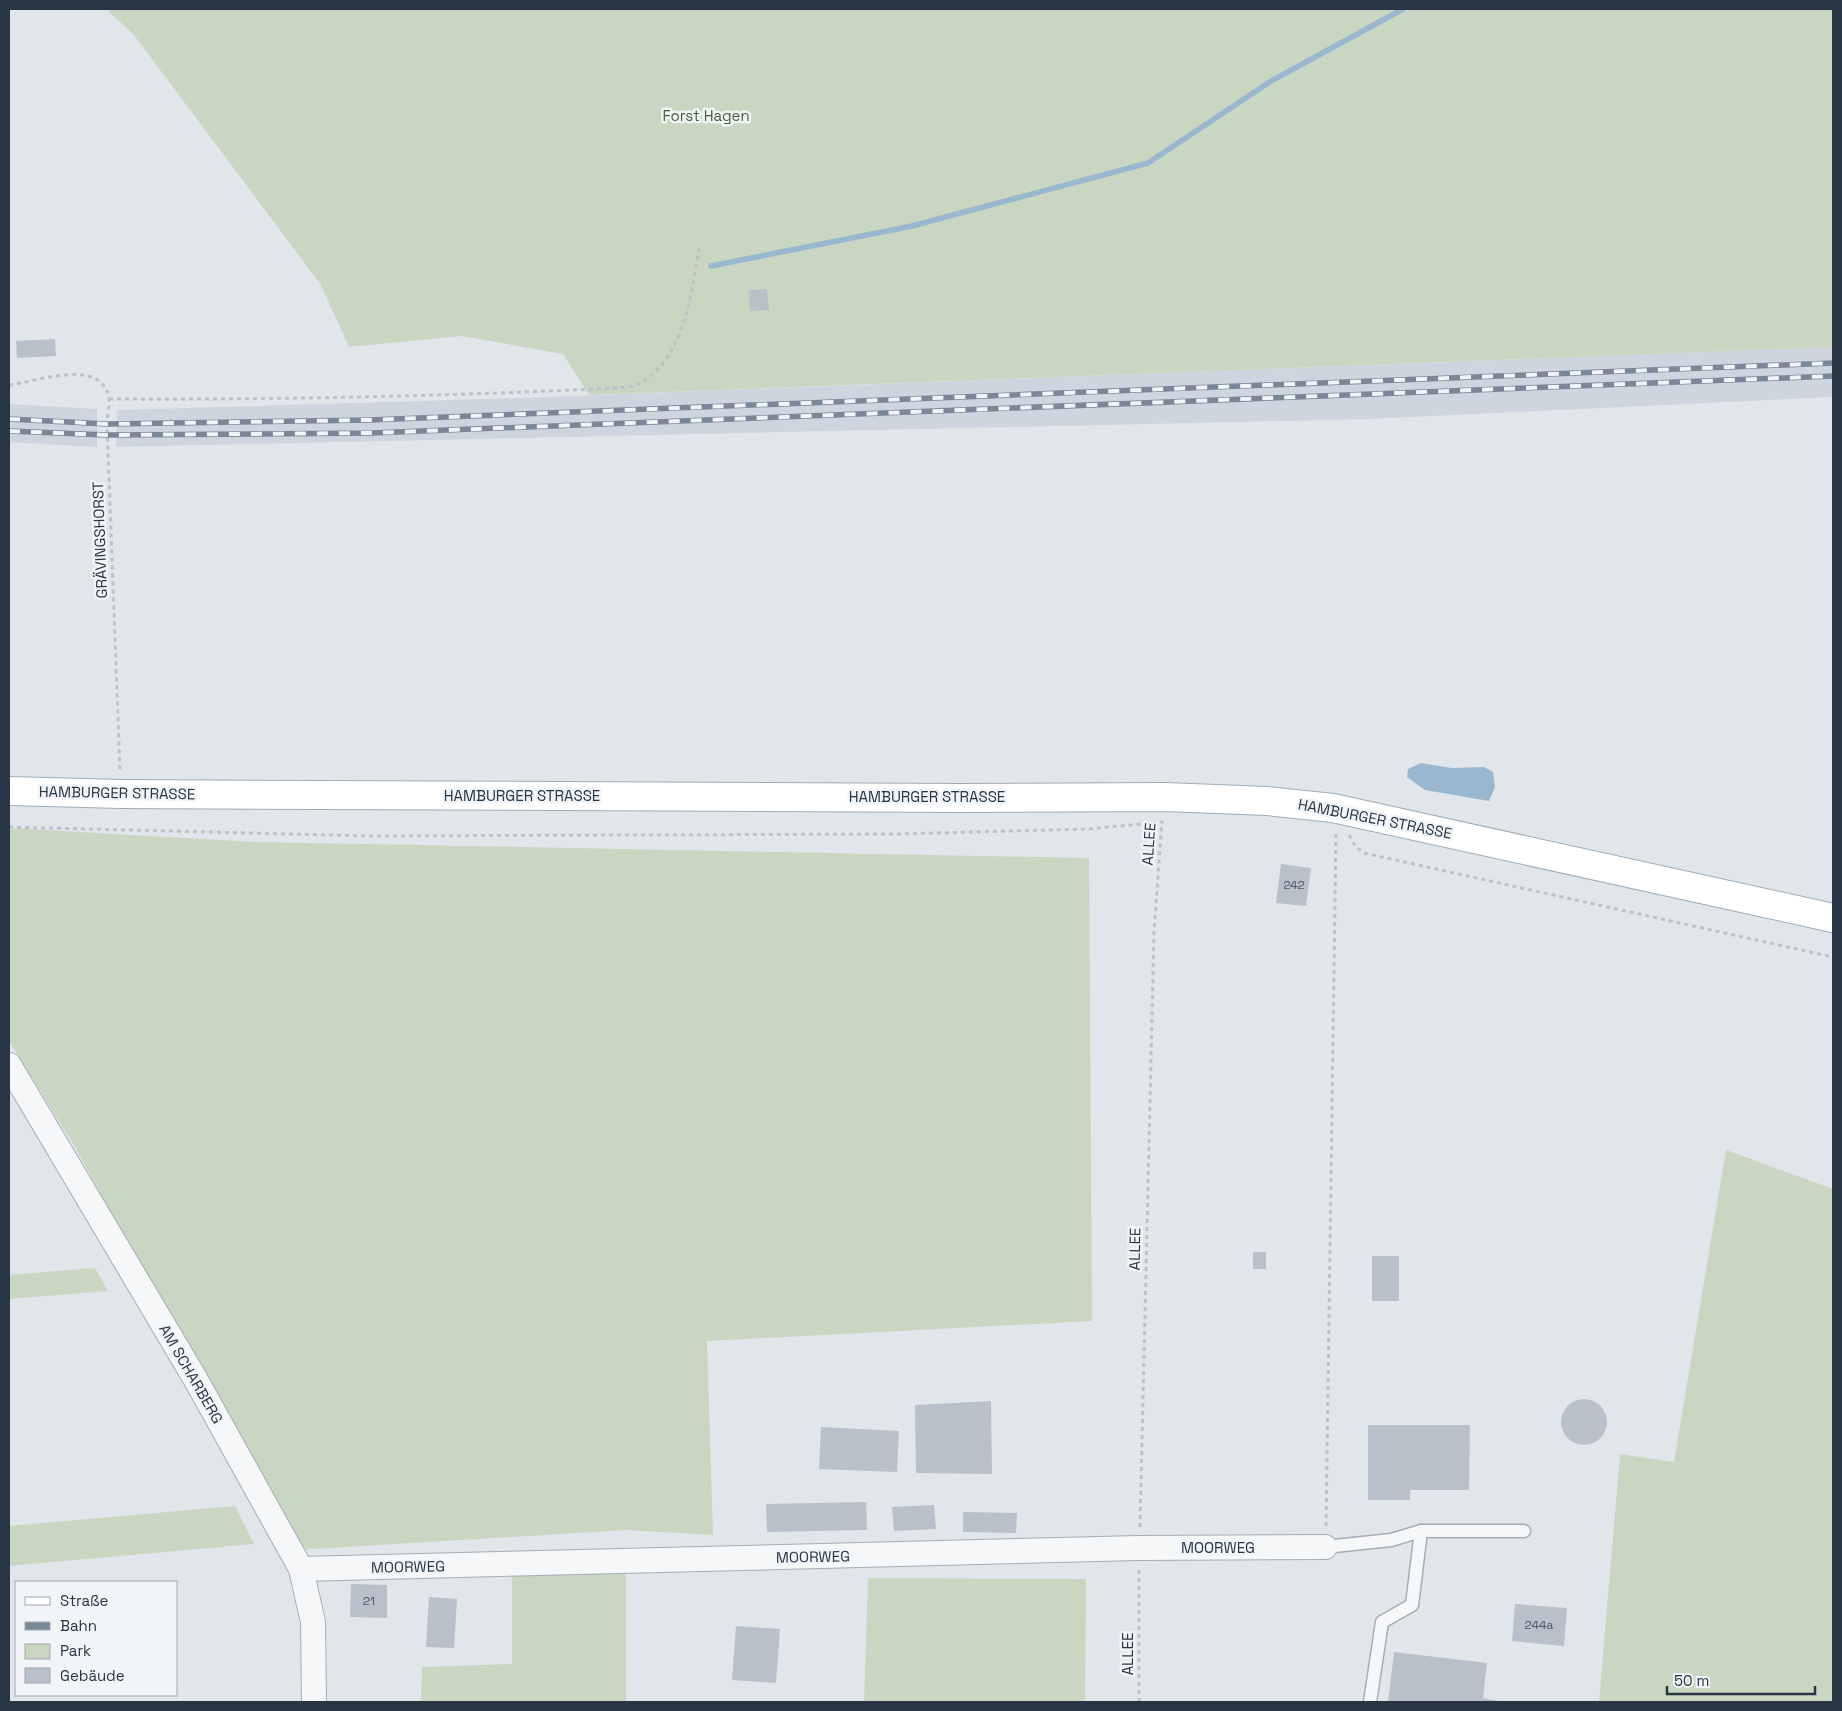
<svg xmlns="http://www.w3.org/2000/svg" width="1842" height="1711" font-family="'Space Grotesk',sans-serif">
<rect width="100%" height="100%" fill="#e1e6eb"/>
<g fill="#cfd5de">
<path d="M 1833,347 L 1833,397 L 1369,419 L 116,447 L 117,410 L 522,398 Z"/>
<path d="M 9,404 L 97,409 L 97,447 L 9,442 Z"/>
</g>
<g fill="#c9d6c1">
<path d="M 106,9 L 1833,9 L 1833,347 L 589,395 L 563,354 L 462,336 L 349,347 L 321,285 L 134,35 Z"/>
<path d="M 9,828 L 257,842 L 1089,858 L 1092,1321 L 707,1341 L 713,1535 L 626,1530 L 297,1550 L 75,1147 L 9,1041 Z"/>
<path d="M 1726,1150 L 1833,1189 L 1833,1702 L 1599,1702 L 1620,1454 L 1674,1462 Z"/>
<path d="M 95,1268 L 108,1291 L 9,1299 L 9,1275 Z"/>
<path d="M 235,1506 L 254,1544 L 9,1566 L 9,1526 Z"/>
<path d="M 626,1571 L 626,1702 L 421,1702 L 422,1667 L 512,1664 L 512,1575 Z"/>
<path d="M 868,1578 L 1086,1579 L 1085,1702 L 864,1702 Z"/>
</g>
<path fill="#99b8cf" d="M 1421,763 L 1452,768 L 1484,767 L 1493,772 L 1495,787 L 1489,801 L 1425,790 L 1407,777 L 1408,769 Z"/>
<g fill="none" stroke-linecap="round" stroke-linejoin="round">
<path stroke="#99b8cf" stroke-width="5.5" d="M 711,266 L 912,226 L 1148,163 L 1271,81 L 1403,9"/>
</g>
<g fill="#b8c0ca">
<path d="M 767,289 L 769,310 L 750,311 L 749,290 Z"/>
<path d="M 55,339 L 56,356 L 17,358 L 16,341 Z"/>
<path d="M 1281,864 L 1311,868 L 1306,906 L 1276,903 Z"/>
<rect x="1253" y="1252" width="13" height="17"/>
<rect x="1372" y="1256" width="27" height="45"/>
<circle cx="1584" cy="1422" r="23"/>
<path d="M 991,1401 L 992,1474 L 916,1473 L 915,1405 Z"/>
<path d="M 1368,1425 L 1470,1425 L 1469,1490 L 1410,1490 L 1410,1500 L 1368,1500 Z"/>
<path d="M 821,1427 L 899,1431 L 897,1472 L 819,1469 Z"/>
<path d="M 866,1502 L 867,1530 L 767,1532 L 766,1504 Z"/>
<path d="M 934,1505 L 936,1529 L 894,1531 L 892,1507 Z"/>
<path d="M 963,1512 L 1017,1513 L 1016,1533 L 963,1532 Z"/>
<path d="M 351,1584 L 387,1585 L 387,1618 L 350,1617 Z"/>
<path d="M 429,1597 L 457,1599 L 454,1648 L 426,1647 Z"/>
<path d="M 1515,1604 L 1567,1608 L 1564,1646 L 1512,1641 Z"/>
<path d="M 736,1626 L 780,1629 L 776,1683 L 732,1680 Z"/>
<path d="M 1394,1652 L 1487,1663 L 1483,1698 L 1504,1702 L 1388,1702 Z"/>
</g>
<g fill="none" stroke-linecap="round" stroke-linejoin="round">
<g stroke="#a5adb6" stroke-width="15">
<g id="service">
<path d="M 1325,1547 L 1391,1540 L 1421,1531 L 1524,1531"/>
<path d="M 1370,1702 L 1382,1622 L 1412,1605 L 1421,1531"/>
</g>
</g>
<g stroke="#a5adb6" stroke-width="26">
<g id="minor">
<path d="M 9,1065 L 196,1380 L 301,1569 L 313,1622 L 314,1702"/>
<path d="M 301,1569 L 1139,1548 L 1325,1547"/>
</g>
</g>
<g stroke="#9facb8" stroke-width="30">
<path id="primary" d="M 9,791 L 121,794 L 960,798 L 1165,797 L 1267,801 L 1333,808 L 1833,918"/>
</g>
<g stroke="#bbc1c7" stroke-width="3" stroke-dasharray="4 4" stroke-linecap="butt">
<path d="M 9,385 C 36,382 100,357 109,397 C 110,406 107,416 107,424 L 120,771"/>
<path d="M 109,399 C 279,400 448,396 617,388 C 627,387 639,386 647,379 C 687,348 691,291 700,245"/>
<path d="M 9,827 L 370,836 L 897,834 L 1088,829 L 1163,822"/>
<path d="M 1349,835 L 1356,847 L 1364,853 L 1833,957"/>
<path d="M 1326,1526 L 1336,833"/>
<path d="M 1140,1527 L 1154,932 L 1162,821"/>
<path d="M 1139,1702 L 1139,1568"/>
</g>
<use href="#service" stroke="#f5f7f9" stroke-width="12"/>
<use href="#minor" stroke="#f5f7f9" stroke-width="24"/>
<use href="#primary" stroke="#fff" stroke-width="28"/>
<g stroke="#798797" stroke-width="5.5">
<g id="rail">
<path d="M 9,419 L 107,424 L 369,420 L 1833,363"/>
<path d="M 9,431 L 107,435 L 372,433 L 1833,376"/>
</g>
</g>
<use href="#rail" stroke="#f1f5f8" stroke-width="4" stroke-dasharray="11" stroke-linecap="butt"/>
</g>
<g text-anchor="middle" stroke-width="5" stroke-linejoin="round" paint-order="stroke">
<g font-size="12" fill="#4b5866">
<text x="1294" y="889">242</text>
<text x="369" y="1605">21</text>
<text x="1539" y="1629">244a</text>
</g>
<g font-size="15" fill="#406233" stroke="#f1f5f8">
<text x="706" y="121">Forst Hagen</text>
</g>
<g font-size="15" fill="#273545" stroke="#f1f5f8">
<text transform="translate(100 540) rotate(-92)" y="5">GRÄVINGSHORST</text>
<text transform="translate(117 793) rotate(1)" y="5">HAMBURGER STRASSE</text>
<text x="522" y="801">HAMBURGER STRASSE</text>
<text x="927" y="802">HAMBURGER STRASSE</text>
<text transform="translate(1375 819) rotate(11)" y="5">HAMBURGER STRASSE</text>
<text transform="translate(1149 844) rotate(-86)" y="5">ALLEE</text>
<text transform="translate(1135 1249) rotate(-89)" y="5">ALLEE</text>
<text transform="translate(191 1374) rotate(60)" y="5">AM SCHARBERG</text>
<text x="1218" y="1553">MOORWEG</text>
<text transform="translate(813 1557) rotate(-1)" y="5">MOORWEG</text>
<text transform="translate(408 1567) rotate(-1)" y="5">MOORWEG</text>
<text transform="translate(1128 1654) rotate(-90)" y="5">ALLEE</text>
</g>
</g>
<rect width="1842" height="1711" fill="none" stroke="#273545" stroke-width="20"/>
<rect x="15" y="1581" width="162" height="115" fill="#f1f5f8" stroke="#a0a8b0"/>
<rect x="25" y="1597" width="25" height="8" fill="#ffffff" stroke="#a0a8b0"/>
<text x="60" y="1606" font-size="15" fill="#273545">Straße</text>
<rect x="25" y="1622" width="25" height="8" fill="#798797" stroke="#a0a8b0"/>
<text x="60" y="1631" font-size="15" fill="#273545">Bahn</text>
<rect x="25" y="1644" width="25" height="15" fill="#c9d6c1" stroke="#a0a8b0"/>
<text x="60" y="1656" font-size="15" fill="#273545">Park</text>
<rect x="25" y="1668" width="25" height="15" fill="#b8c0ca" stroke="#a0a8b0"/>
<text x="60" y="1681" font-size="15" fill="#273545">Gebäude</text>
<path d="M1667 1686v8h148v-8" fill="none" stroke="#273545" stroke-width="2.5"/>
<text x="1674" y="1686" font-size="15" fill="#273545" stroke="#f1f5f8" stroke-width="4" paint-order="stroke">50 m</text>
</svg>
